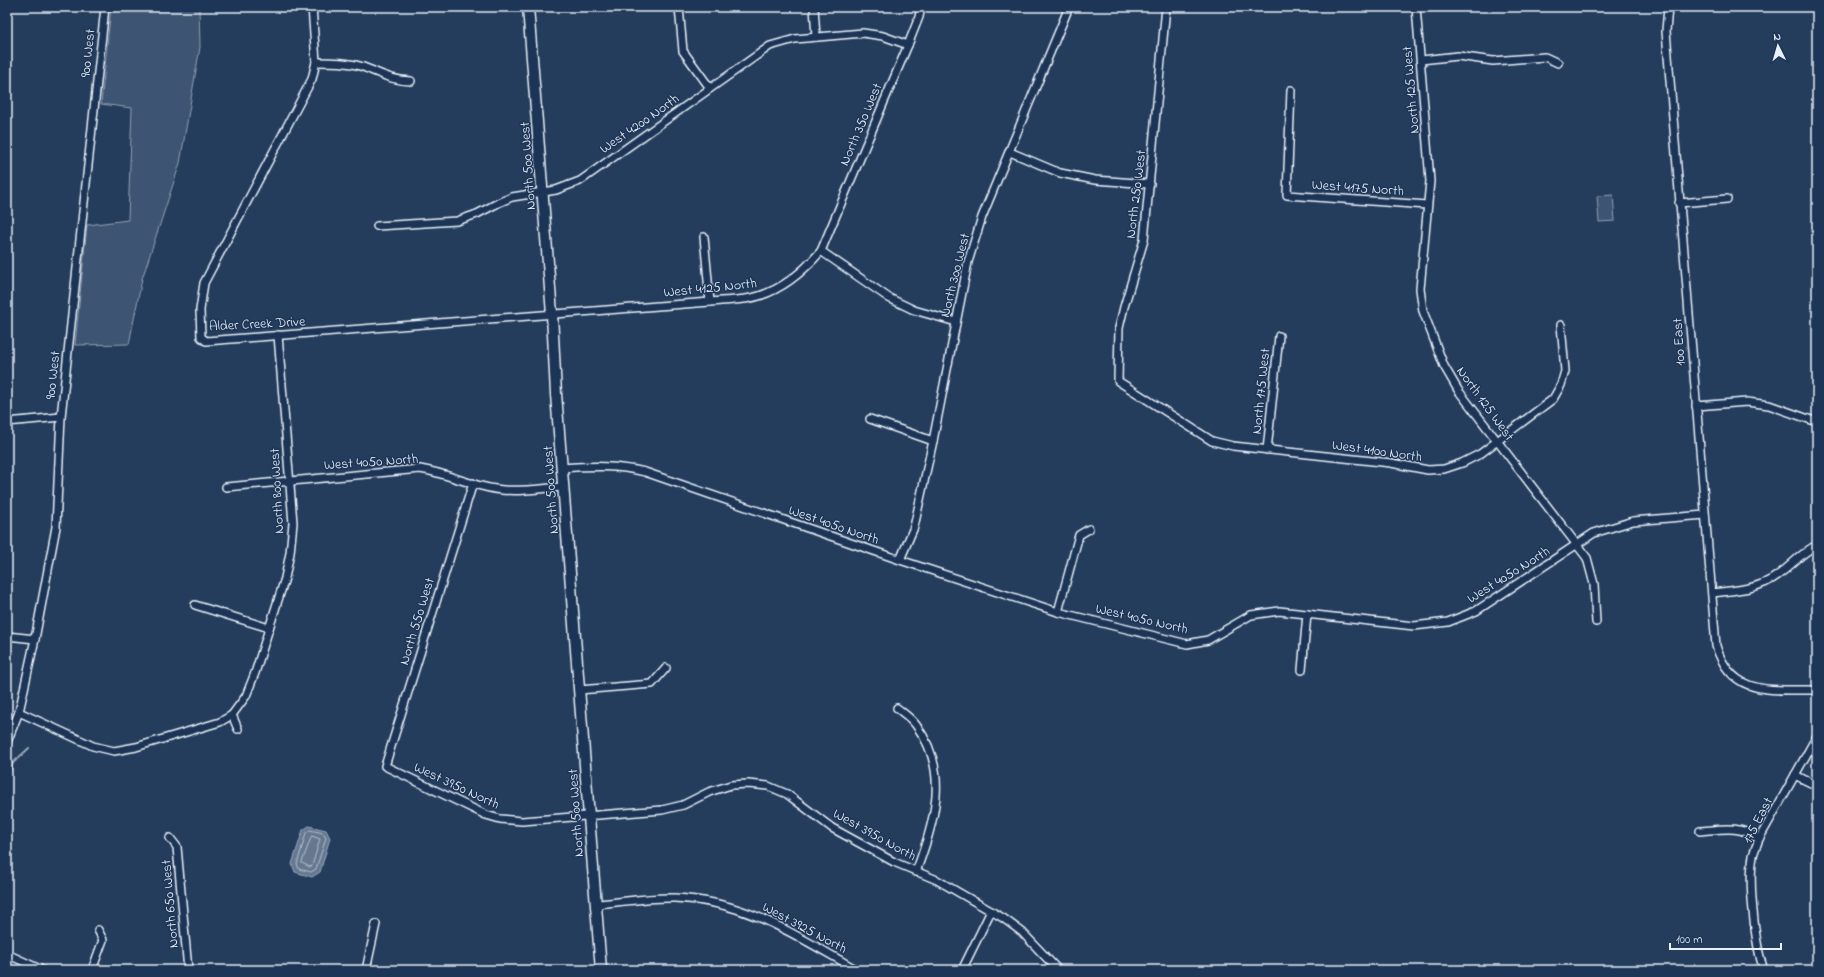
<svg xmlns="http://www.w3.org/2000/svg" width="1824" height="977" font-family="'Indie Flower',sans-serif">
<rect width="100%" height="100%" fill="#253d5d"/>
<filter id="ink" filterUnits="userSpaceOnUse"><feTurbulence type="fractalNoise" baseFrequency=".025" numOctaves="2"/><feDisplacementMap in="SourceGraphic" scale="8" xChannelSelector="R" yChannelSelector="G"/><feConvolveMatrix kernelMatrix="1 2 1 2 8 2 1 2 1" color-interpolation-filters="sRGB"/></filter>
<g filter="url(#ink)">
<g fill="#3e5472" stroke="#93a2b5">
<path d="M 111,7 L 199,7 L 200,47 L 180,163 L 142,279 L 129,344 L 75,345 L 87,225 L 128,220 L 132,108 L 101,104 Z"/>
<path d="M 1613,195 L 1615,221 L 1599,222 L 1597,196 Z"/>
</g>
<path fill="#657890" stroke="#99a8ba" d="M 309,826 L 326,830 L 330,838 L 320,872 L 312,877 L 295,872 L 292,864 L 303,830 Z"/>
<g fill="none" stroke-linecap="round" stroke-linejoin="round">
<g stroke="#b4c1ce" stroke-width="1">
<path d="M 310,830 L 323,833 L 326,838 L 316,869 L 311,872 L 299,869 L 297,864 L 306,833 Z"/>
<path d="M 312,836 L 320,839 L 312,866 L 310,867 L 302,863 Z"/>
</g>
<path stroke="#99a8ba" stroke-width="2" d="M 10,771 L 13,763 L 29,748"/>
<g stroke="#e8f1f8" stroke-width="10">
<g id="street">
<path d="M 312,7 L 316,62 L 312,79 L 204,283 L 200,310 L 201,337 L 206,341 L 710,302 C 726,300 744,301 759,296 C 785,288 804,271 821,251 L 908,45 L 919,17 L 921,7"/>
<path d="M 679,7 L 683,51 L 710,88"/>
<path d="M 814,7 L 816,37"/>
<path d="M 1166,7 L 1144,240 L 1124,307 L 1119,328 L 1118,381 L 1212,441 L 1233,446 L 1391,463 L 1428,470 L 1444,469 L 1462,463 L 1480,454 L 1553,399 L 1561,385 L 1565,371 L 1561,325"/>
<path d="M 1416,7 L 1430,181 L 1420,289 L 1423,311 L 1444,366 L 1458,390 L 1587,558 L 1594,584 L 1596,622"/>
<path d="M 1668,7 L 1666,31 L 1716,646 C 1732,698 1772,689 1817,690"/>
<path d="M 1421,60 L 1458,56 L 1493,61 L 1545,57 L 1558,63"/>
<path d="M 316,62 C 332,62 349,62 363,67 C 382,74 390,80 411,81"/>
<path d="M 1291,90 L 1287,195 L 1427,205"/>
<path d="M 1010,152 L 1060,173 L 1095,180 L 1150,184"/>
<path d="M 1679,203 L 1727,199"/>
<path d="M 377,226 L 457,221 L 477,214 L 498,203 L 512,197 L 556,190 L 580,181 L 770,46 L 795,39 L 863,33 L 883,36 L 908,45"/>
<path d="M 704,237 L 710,302"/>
<path d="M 821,251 L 889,298 L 914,310 L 956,322"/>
<path d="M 1696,406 L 1747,402 L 1769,405 L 1817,422"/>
<path d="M 870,419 L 933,441"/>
<path d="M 7,422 L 61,417"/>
<path d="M 1267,450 L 1279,336"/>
<path d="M 562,468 C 591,466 617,465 645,472 L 900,560 L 1058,612 L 1187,644 L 1208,640 L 1251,615 L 1279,611 L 1414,626 L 1448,622 L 1476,611 L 1594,533 L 1633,521 L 1705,515"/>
<path d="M 473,483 L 385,766 L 486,815 L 500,819 L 522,821 L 662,810 L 683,805 L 709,792 L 731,785 L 748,784 L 768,786 L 787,794 L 832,828 L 894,862 L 937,880 L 1003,918 L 1022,932 L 1058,970"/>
<path d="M 226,487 L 420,469 C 446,473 469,485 495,489 C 517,493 542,488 564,487"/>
<path d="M 900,560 L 914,527 L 933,441 L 968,262 L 982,217 L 1069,7"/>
<path d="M 1712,593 C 1736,590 1758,590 1778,575 C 1791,566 1802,552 1817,545"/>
<path d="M 195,605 L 269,628"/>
<path d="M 1058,612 L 1079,535 L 1089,529"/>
<path d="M 7,636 L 35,639"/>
<path d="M 1302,670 L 1307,614"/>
<path d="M 579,690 L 652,684 L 666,668"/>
<path d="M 897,708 C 903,713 911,718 916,725 C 951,772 934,822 916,872"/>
<path d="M 19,712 L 93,746 L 114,751 L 136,747 L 220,722 L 232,715"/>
<path d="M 238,729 L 232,715 L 246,696 L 255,673 L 285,578 L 290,553 L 293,523 L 278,335"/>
<path d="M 7,742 L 19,712 L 35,639 L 56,527 L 61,417 L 105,7"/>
<path d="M 1795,775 L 1817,786"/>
<path d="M 1700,831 C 1724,829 1739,825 1759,839"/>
<path d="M 170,838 L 177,847 L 188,970"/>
<path d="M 596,904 C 622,902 649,897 675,898 C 747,901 797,936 857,970"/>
<path d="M 7,954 L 42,970"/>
<path d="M 92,970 L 103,940 L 98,930"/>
<path d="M 366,970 L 376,924"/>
<path d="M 962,970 L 991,911"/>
<path d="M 1764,970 C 1755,946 1748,882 1753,856 C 1754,851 1757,845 1759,839 L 1817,736"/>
</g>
</g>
<g stroke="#e8f1f8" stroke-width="13">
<path id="secondary" d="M 528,7 L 552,314 L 556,394 L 601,970"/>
</g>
<use href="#street" stroke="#1d3557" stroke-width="7"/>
<use href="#secondary" stroke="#1d3557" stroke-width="10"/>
</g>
</g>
<g text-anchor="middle" stroke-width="3" stroke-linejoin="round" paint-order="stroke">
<g font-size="14" fill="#e8f1f8" stroke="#1d3557">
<text transform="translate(87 53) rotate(-84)" y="5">900 West</text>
<text transform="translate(1410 90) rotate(-95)" y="5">North 125 West</text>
<text transform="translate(639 123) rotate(-35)" y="5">West 4200 North</text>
<text transform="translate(860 124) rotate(-67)" y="5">North 350 West</text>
<text transform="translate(527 166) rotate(-94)" y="5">North 500 West</text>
<text transform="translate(1358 187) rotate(4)" y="5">West 4175 North</text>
<text transform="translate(1135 194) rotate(-83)" y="5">North 250 West</text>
<text transform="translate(954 275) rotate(-76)" y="5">North 300 West</text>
<text transform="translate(710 287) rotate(-6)" y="5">West 4125 North</text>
<text transform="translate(257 323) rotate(-3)" y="5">Alder Creek Drive</text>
<text transform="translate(1678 342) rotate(-94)" y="5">100 East</text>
<text transform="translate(52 375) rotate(-84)" y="5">900 West</text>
<text transform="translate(1260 391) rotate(-84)" y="5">North 175 West</text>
<text transform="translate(1486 403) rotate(54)" y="5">North 125 West</text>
<text transform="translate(1377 450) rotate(8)" y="5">West 4100 North</text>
<text transform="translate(371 461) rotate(-4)" y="5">West 4050 North</text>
<text transform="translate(550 490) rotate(-94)" y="5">North 500 West</text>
<text transform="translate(276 491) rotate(-93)" y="5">North 800 West</text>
<text transform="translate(834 524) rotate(19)" y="5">West 4050 North</text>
<text transform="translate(1508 574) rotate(-32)" y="5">West 4050 North</text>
<text transform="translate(1142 618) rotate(13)" y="5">West 4050 North</text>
<text transform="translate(416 621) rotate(-73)" y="5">North 550 West</text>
<text transform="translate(457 785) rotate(25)" y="5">West 3950 North</text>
<text transform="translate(575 813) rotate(-94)" y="5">North 500 West</text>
<text transform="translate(1757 820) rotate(-63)" y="5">175 East</text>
<text transform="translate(875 834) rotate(29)" y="5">West 3950 North</text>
<text transform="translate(169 904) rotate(-95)" y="5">North 650 West</text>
<text transform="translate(805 927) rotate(28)" y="5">West 3925 North</text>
</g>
</g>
<rect width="1824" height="977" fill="none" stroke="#1d3557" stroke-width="24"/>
<rect x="12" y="12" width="1800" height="953" fill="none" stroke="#e8f1f8" stroke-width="1.5" filter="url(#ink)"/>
<g transform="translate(1778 46) rotate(355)" stroke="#1d3557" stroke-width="3" paint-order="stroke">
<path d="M0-3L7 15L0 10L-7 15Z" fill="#e8f1f8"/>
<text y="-6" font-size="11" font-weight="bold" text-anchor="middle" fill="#e8f1f8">N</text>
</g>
<path d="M1670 943v6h111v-6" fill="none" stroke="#e8f1f8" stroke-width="2"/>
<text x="1676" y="943" font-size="12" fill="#e8f1f8" stroke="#1d3557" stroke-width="3" paint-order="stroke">100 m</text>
</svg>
